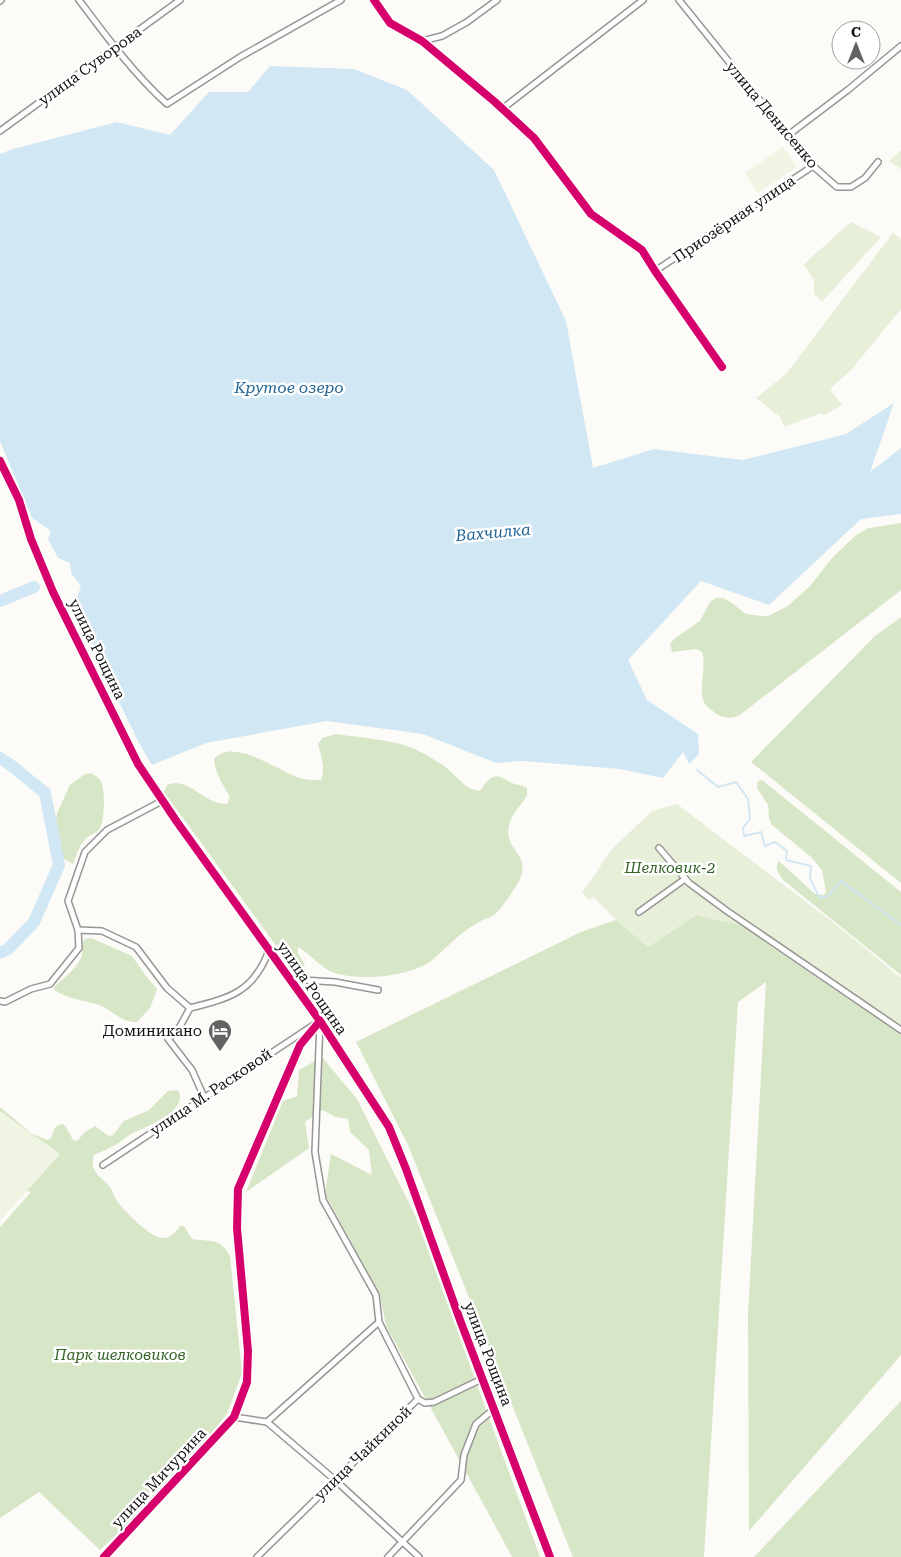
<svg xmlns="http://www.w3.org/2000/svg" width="901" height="1557" font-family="'Roboto Serif',serif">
<rect width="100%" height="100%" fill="#fcfbf7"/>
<g fill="#e7efd9">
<path d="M 901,150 L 901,169 L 889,161 Z"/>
<path d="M 851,222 L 881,237 L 822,302 L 814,294 L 814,280 L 804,264 Z"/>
<path d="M 893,233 L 901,239 L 901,309 L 852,369 L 830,389 L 842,405 L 824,415 L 821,413 L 784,427 L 780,417 L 756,398 L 786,374 Z"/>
<path d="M 677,804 L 843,930 L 901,978 L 901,1035 L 740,925 L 696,915 L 648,947 L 616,920 L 594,897 L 589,900 L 582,893 L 612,849 L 652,811 Z"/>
</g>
<g fill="#d8e6c8">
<path d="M 901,523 L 901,590 L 740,715 C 731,719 722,719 714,712 C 711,710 707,707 705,704 C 697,691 707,668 702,652 L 696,649 L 672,652 L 670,644 L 675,638 L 700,621 L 710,602 L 716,598 L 723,598 L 729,601 L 746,614 L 761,616 L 768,616 L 788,606 L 810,586 L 832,558 L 856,535 L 869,528 Z"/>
<path d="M 901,617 L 901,883 L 751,762 L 875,636 Z"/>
<path d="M 336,734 C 361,738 389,739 413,748 C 421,752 443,764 449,770 C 459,779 466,790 480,791 C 485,784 490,773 501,777 C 504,778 505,780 508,781 C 514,785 520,784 527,788 L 527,795 C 523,803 516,809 512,817 C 498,847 527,850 522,873 C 520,883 502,908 495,914 C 491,918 485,918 481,921 C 477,923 472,926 468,929 C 454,938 444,951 431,961 C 409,977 360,981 335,973 C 320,968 311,954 298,947 L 298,953 L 305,965 L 300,970 L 291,966 L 164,792 L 167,785 C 190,776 202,804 227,804 L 230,797 C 223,785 215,773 214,759 C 233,737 277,770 297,777 C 305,780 313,780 321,780 C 326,768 321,756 318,744 L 322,738 Z"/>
<path d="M 91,773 C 94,775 98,777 100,780 C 106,789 105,822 99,830 C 96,833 92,834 89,836 C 80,842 77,854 73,864 L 61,857 L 60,838 L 56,820 L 57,813 L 70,785 L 85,774 Z"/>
<path d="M 762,780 L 901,892 L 901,975 L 783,880 C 779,874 774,868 779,861 L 815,894 L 824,895 L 826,892 L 822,870 L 811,857 L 772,825 L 769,819 L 768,805 L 757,788 L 758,781 Z"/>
<path d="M 696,915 L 740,925 L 901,1035 L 901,1355 L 749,1531 L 748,1314 L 766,982 L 738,1002 L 704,1557 L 573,1557 L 408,1145 L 356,1042 L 581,932 L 616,920 L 648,947 Z"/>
<path d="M 91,938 L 132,956 L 146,976 L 157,989 L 150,1008 L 137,1022 C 122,1023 112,1010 99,1005 C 83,1000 68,999 54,990 L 54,987 C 64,978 78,968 82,955 C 83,949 81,944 85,939 Z"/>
<path d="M 322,1057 L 357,1099 L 415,1215 L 540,1557 L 512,1557 L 510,1553 L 386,1326 L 380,1295 L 325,1194 L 331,1154 L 372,1175 L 369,1150 L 350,1132 L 348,1119 L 336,1117 L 322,1110 L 305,1122 L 309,1148 L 246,1192 L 283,1101 L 297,1096 L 299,1070 Z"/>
<path d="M 178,1090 C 190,1112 144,1127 131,1134 C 126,1137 121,1142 115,1145 C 108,1149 101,1152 94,1155 C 89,1173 101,1176 110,1187 C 113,1191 114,1197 117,1201 C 123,1210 151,1238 162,1238 C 170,1239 176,1232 180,1226 L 184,1226 L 192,1239 C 209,1242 220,1237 230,1256 L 242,1373 L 227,1414 L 165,1488 L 100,1550 L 39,1492 L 0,1518 L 0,1227 L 31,1192 L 16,1188 L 0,1176 L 0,1107 L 31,1133 L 47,1140 L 52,1137 C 53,1131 55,1124 63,1124 L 66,1127 L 73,1140 L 77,1141 L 85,1132 L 95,1126 L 109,1136 L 113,1135 L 124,1121 L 149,1110 L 168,1091 Z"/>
<path d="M 901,1401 L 901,1557 L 754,1557 Z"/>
</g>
<g fill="#eff4e3">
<path d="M 783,147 L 797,167 L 758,193 L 745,173 Z"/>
<path d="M 0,1111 L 60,1154 L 0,1221 Z"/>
</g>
<path fill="#d1e7f3" d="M 270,66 L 354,69 L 407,90 L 494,170 L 566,321 L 593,468 L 654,449 L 743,460 L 846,434 L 894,403 L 870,472 L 901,448 L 901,514 L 861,519 L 769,605 L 701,581 L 628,660 L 647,700 L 698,734 L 699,754 L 689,764 L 683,752 L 663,778 L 620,769 L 523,761 L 496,763 L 423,734 L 327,721 L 206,743 L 152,765 L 140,745 L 80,622 L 77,598 L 81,586 L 71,573 L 70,563 L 58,558 L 48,539 L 51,531 L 32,518 L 0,441 L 0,154 L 13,149 L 117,122 L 170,135 L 209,92 L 248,92 Z"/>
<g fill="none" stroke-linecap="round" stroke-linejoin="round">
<path stroke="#d1e7f3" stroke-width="2" d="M 697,770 L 718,787 L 736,782 L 748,799 L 750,819 L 743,828 L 744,836 L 761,832 L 765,846 L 775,842 L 787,851 L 786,860 L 811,866 L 810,879 L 820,898 L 828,896 L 841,881 L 901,925"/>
<g stroke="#d1e7f3" stroke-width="12">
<path d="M 0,601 L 34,587"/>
<path d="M 0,758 L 12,766 L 45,793 L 59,865 L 34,922 L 8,949 L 0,953"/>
</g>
<g stroke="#979695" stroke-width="8">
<g id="street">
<path d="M 79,0 C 106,36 133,73 167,104 L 240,57 L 341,0"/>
<path d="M 374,0 L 390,23 L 422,41 L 495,102 L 534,138 L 591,214 L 642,250 L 655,271 L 722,367"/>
<path d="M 679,0 L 813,166 L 837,187 L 851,187 L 865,178 L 878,162"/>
<path d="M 0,1 L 1,0"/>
<path d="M 422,41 L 442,36 L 467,22 L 497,0"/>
<path d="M 502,109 L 643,0"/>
<path d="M 0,131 L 180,0"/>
<path d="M 787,136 L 849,89 L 901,46"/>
<path d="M 655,271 L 813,166"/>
<path d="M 0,461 L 19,500 L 31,539 L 53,592 L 138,764 L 177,822 L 320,1021"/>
<path d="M 659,848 L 689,883 L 727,911 L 901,1030"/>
<path d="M 639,912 L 685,879"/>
<path d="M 78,930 L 102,931 L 136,947 L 167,988 L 190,1008"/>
<path d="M 292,983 L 302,980 L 335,982 L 378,990"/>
<path d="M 0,1001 L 5,1002 L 31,989 L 50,984 L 79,948 L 78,930 L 68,901 L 85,852 L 107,830 L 162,801"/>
<path d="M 320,1021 L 315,1152 L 323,1200 L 376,1295 L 379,1322 L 418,1399"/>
<path d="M 204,1097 L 192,1070 L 168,1039 L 178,1030 L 190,1008 C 230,998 254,992 269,950"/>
<path d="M 103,1165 L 315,1024"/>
<path d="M 234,1417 L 267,1422 L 379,1322"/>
<path d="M 267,1422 L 335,1480 L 419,1557"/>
<path d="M 104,1557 L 234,1417 L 247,1382 L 248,1351 L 237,1228 L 238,1189 L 300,1045 L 320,1021"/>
<path d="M 257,1557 L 418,1399 L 425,1403 L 434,1402 L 482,1379"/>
<path d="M 388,1557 L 461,1480 L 464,1455 L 476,1424 L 494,1409"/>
</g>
</g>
<g stroke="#8d8d8b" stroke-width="10">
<path id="secondary" d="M 320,1021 L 389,1127 L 406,1169 L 460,1320 L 550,1557"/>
</g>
<use href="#street" stroke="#fffefe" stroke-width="5"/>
<use href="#secondary" stroke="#f5f4ec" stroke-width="8"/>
<g stroke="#fff" stroke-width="11">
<g id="cycleway">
<path d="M 374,0 L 390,23 L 422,41 L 495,102 L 534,138 L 591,214 L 642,250 L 655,271 L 722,367"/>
<path d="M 0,461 L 19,500 L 31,539 L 53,592 L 138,764 L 177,822 L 320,1021 L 389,1127 L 406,1169 L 460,1320 L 550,1557"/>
<path d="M 104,1557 L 234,1417 L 247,1382 L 248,1351 L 237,1228 L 238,1189 L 300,1045 L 320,1021"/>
</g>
</g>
<use href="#cycleway" stroke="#d6006c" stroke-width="8"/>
</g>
<defs>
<g id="hotel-pin" transform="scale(1.25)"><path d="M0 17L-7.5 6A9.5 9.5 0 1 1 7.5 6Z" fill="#636362" stroke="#fff"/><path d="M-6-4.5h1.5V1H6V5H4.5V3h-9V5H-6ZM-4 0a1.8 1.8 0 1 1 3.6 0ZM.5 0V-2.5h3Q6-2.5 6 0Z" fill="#fff"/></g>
</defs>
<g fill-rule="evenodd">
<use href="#hotel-pin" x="220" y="1031"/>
</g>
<g text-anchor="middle" stroke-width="5" stroke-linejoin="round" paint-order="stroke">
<g font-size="15" fill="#111" stroke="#fff">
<text transform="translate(90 66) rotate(-36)" y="5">улица Суворова</text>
<text transform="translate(772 115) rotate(50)" y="5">улица Денисенко</text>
<text transform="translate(734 219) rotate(-34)" y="5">Приозёрная улица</text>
<text transform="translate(97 649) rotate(64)" y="5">улица Рощина</text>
<text transform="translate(312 988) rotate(55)" y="5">улица Рощина</text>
<text transform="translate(211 1092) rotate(-34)" y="5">улица М. Расковой</text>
<text transform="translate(488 1354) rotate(69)" y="5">улица Рощина</text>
<text transform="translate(363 1453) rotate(-44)" y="5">улица Чайкиной</text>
<text transform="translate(159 1478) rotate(-47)" y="5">улица Мичурина</text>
</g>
<g font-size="15" font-style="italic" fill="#336326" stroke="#fff">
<text x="670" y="873">Шелковик-2</text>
<text x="120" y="1360">Парк шелковиков</text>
</g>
<g font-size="15" fill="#111" stroke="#fff" text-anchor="end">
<text x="202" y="1036">Доминикано</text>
</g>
<g font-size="16" font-style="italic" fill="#256797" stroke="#fff">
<text x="289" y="393">Крутое озеро</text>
<text transform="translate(493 532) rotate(-5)" y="6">Вахчилка</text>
</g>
</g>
<g transform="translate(856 45)"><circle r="24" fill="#ffffff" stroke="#a0a0a0"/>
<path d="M0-4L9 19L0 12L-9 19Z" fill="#636362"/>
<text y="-8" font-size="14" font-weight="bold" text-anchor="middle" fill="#111111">С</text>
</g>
</svg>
